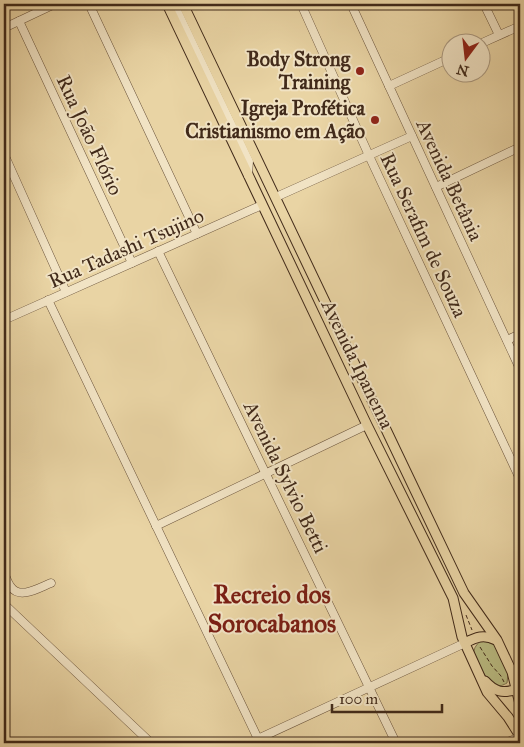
<svg xmlns="http://www.w3.org/2000/svg" width="524" height="747" font-family="'IM FELL Great Primer',serif">
<rect width="100%" height="100%" fill="#e9d4a4"/>
<filter id="stains"><feTurbulence type="fractalNoise" baseFrequency=".004" numOctaves="4"/><feColorMatrix values="0 0 0 0 .2 0 0 0 0 .09 0 0 0 0 .02 0 0 0 .5 -.17"/></filter>
<radialGradient id="worn" r=".72"><stop offset=".6" stop-color="#630" stop-opacity="0"/><stop offset="1" stop-color="#630" stop-opacity=".3"/></radialGradient>
<path fill="#babc83" stroke="#7e734e" d="M 480,641 L 485,641 L 495,645 L 508,673 L 507,683 C 503,685 500,687 495,685 C 488,683 474,659 474,652 C 474,647 477,645 480,641 Z"/>
<g fill="none" stroke-linecap="round" stroke-linejoin="round">
<g stroke="#6b543c" stroke-width="9">
<g id="minor">
<path d="M 89,4 L 197,234"/>
<path d="M 174,4 L 249,161 L 248,175"/>
<path d="M 301,4 L 371,160 L 520,479"/>
<path d="M 351,4 L 520,369"/>
<path d="M 484,4 L 499,35"/>
<path d="M 19,21 L 132,263"/>
<path d="M 4,28 L 55,4"/>
<path d="M 482,43 L 520,26"/>
<path d="M 389,86 L 452,57"/>
<path d="M 4,154 L 66,292"/>
<path d="M 436,187 L 520,147"/>
<path d="M 276,197 L 412,136"/>
<path d="M 158,251 L 396,743"/>
<path d="M 48,300 L 260,743"/>
<path d="M 4,320 L 262,205"/>
<path d="M 507,340 L 520,334"/>
<path d="M 156,526 L 367,425"/>
<path d="M 4,573 C 6,577 8,584 11,587 C 20,600 40,587 51,583"/>
<path d="M 4,604 L 151,743"/>
<path d="M 249,743 L 465,643"/>
<path d="M 505,743 L 520,737"/>
</g>
</g>
<g stroke="#412a1a" stroke-width="11">
<g id="major">
<path d="M 167,4 L 367,425 L 453,598 L 462,637 L 487,692 L 508,717 L 520,736"/>
<path d="M 183,4 L 464,593 L 497,640 L 512,672 L 520,704"/>
<path d="M 465,643 C 476,637 484,634 496,640"/>
<path d="M 485,681 C 495,692 503,694 517,689"/>
</g>
</g>
<g stroke="#412a1a" stroke-width="1" stroke-dasharray="4 2.5" stroke-linecap="butt">
<path d="M 466,615 L 472,630"/>
<path d="M 480,647 L 492,666 L 501,676 L 504,682"/>
</g>
<use href="#minor" stroke="#f1e3c4" stroke-width="8"/>
<use href="#major" stroke="#e9d4a4" stroke-width="9"/>
</g>
<g fill="#8f2418" stroke="#f1e3c4" stroke-width="2">
<circle cx="360" cy="71" r="5"/>
<circle cx="375" cy="120" r="5"/>
</g>
<g text-anchor="middle" stroke-width="4" stroke-linejoin="round" paint-order="stroke">
<g font-size="20" font-weight="bold" fill="#412a1a" stroke="#f1e3c4" text-anchor="end">
<text x="350" y="66">Body Strong<tspan x="350" dy="23">Training</tspan></text>
<text x="365" y="115">Igreja Profética<tspan x="365" dy="23">Cristianismo em Ação</tspan></text>
</g>
<g font-size="20" fill="#412a1a" stroke="#f1e3c4">
<text transform="translate(90 135) rotate(65)" y="7">Rua João Flório</text>
<text transform="translate(450 180) rotate(65)" y="7">Avenida Betânia</text>
<text transform="translate(424 235) rotate(65)" y="7">Rua Serafim de Souza</text>
<text transform="translate(126 248) rotate(-24)" y="7">Rua Tadashi Tsujino</text>
<text transform="translate(358 364) rotate(64)" y="7">Avenida Ipanema</text>
<text transform="translate(286 477) rotate(64)" y="7">Avenida Sylvio Betti</text>
</g>
<g font-size="25" font-weight="bold" fill="#7a1f14" stroke="#f1e3c4">
<text x="272" y="603">Recreio dos<tspan x="272" dy="29">Sorocabanos</tspan></text>
</g>
</g>
<rect width="524" height="747" fill="none" stroke="#e9d4a4" stroke-width="20"/>
<rect x="5" y="5" width="514" height="737" fill="none" stroke="#412a1a" stroke-width="2.5"/>
<rect x="10" y="10" width="504" height="727" fill="none" stroke="#412a1a"/>
<g transform="translate(466 58) rotate(195)"><circle r="24" fill="#f1e3c4" stroke="#ab9980"/>
<path d="M0-4L9 19L0 12L-9 19Z" fill="#8f2418"/>
<text y="-8" font-size="14" font-weight="bold" text-anchor="middle" fill="#412a1a">N</text>
</g>
<path d="M332 704v8h110v-8" fill="none" stroke="#412a1a" stroke-width="2.5"/>
<text x="339" y="704" font-size="15" fill="#412a1a" stroke="#f1e3c4" stroke-width="4" paint-order="stroke">100 m</text>
<rect width="100%" height="100%" filter="url(#stains)"/>
<rect width="100%" height="100%" fill="url(#worn)"/>
</svg>
